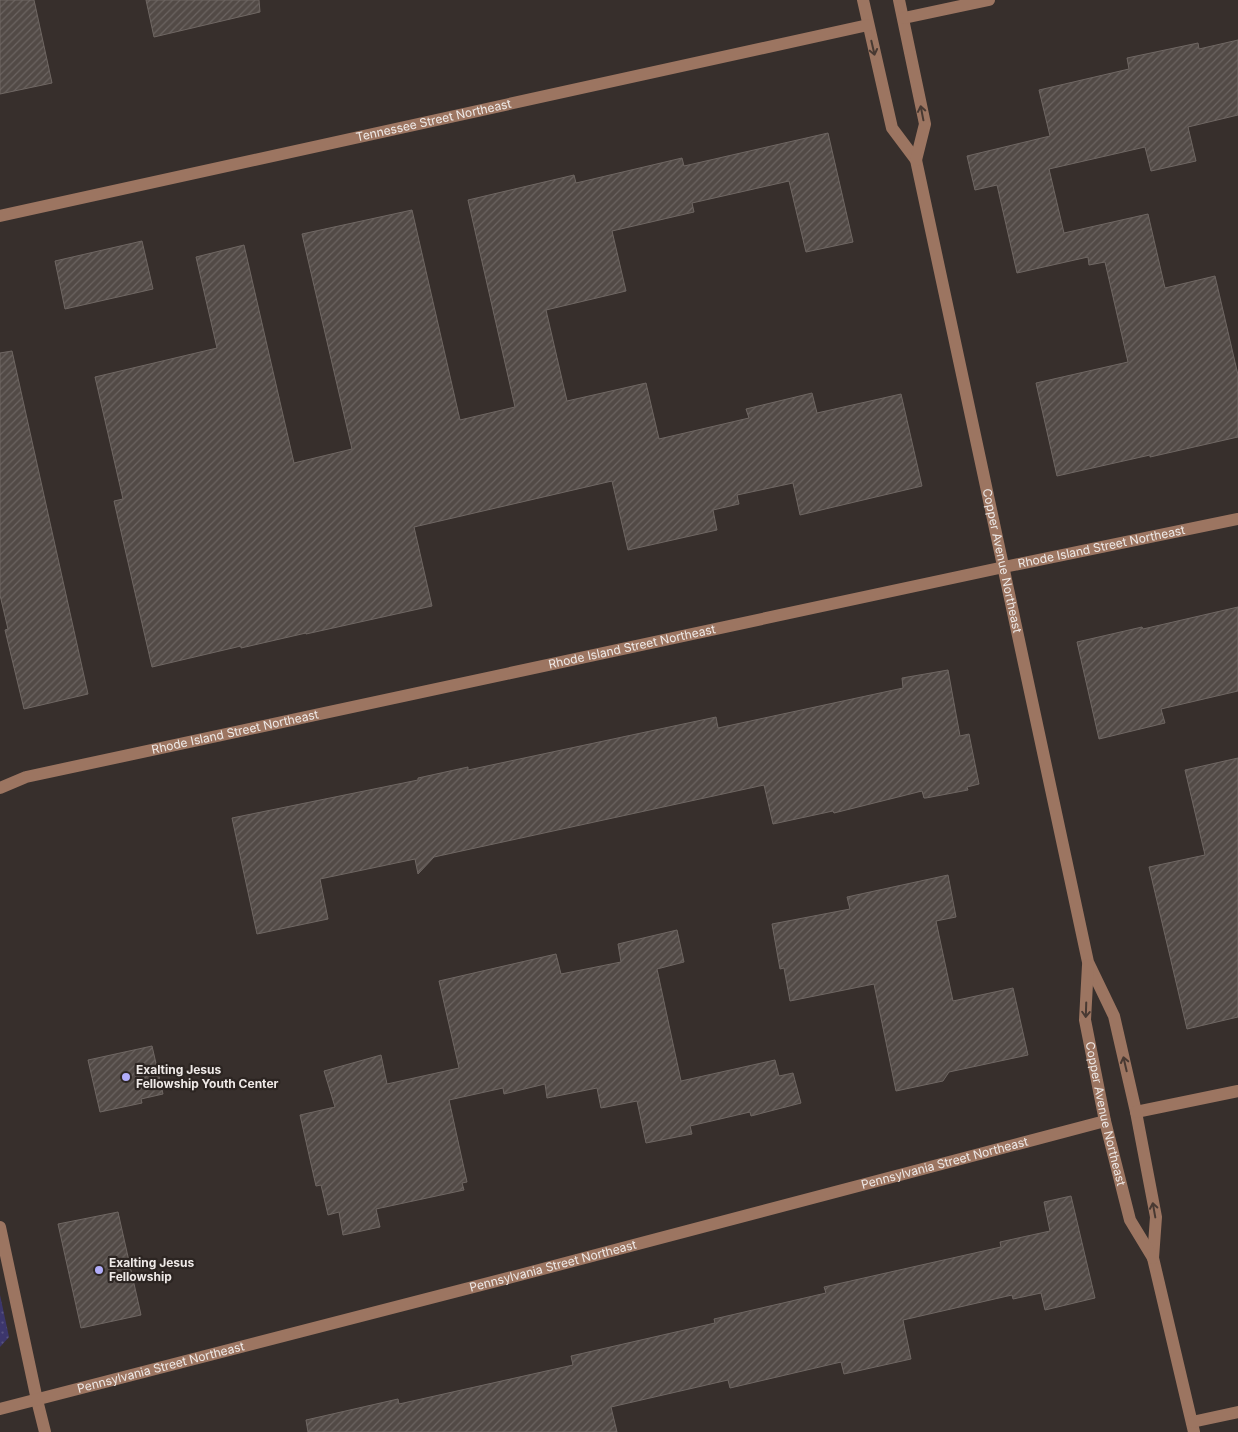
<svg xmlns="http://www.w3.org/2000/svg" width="1238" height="1432" font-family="Inter,sans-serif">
<defs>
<pattern id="park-dots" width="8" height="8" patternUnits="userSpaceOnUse" patternTransform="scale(1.25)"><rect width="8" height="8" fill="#3c366c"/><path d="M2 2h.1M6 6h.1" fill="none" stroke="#585381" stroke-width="1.8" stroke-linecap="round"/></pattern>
<pattern id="building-hatch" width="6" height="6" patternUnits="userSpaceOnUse" patternTransform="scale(1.25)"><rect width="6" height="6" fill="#524a46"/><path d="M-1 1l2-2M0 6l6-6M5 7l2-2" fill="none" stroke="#6b6461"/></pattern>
</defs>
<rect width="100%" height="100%" fill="#372f2c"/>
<path fill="url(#park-dots)" d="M 0,1295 L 9,1337 L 0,1347 Z"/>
<g fill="url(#building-hatch)" stroke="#6f6763">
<path d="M 0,0 L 34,0 L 52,83 L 0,94 Z"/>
<path d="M 146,0 L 259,0 L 260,12 L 154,37 Z"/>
<path d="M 1238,40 L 1238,115 L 1188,127 L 1196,161 L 1151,171 L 1145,147 L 1049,169 L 1064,233 L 1148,214 L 1165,288 L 1215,276 L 1238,375 L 1238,437 L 1150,457 L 1150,455 L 1057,476 L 1036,383 L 1128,362 L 1105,262 L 1089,265 L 1088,257 L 1017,273 L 997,185 L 975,190 L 967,156 L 1050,136 L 1039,90 L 1129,69 L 1127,58 L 1198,43 L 1199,49 Z"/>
<path d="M 828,133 L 853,242 L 806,252 L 789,181 L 692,203 L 694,212 L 612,231 L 626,291 L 546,310 L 567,401 L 646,383 L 659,439 L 749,418 L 746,409 L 812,393 L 817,413 L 901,394 L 922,486 L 800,515 L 793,483 L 737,495 L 739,504 L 713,510 L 717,530 L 628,550 L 612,481 L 414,527 L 432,606 L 306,634 L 306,633 L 241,648 L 241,646 L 152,667 L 114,501 L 123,499 L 95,377 L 217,348 L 196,257 L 244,245 L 294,463 L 352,449 L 302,234 L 412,210 L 460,420 L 515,407 L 468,200 L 574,175 L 576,183 L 682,158 L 684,166 Z"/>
<path d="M 142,241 L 153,289 L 65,309 L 55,261 Z"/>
<path d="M 12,351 L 88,694 L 24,709 L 5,630 L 8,629 L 0,595 L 0,353 Z"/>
<path d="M 1238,607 L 1238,691 L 1161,709 L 1165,723 L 1099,739 L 1077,642 L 1142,627 L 1143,629 Z"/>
<path d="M 948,670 L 960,736 L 969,734 L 979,784 L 967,787 L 968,790 L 926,798 L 924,798 L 922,791 L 834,813 L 833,811 L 773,824 L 764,785 L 434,857 L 418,874 L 415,859 L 320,879 L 328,919 L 257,934 L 232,818 L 418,780 L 418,778 L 468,767 L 468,770 L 716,717 L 718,728 L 903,688 L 902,678 Z"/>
<path d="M 1238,758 L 1238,1017 L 1187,1029 L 1149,867 L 1205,855 L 1185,770 Z"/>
<path d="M 948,875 L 956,917 L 936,921 L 953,1001 L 1013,988 L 1028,1055 L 949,1072 L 943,1081 L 896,1091 L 874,984 L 790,1001 L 784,968 L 780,969 L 772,924 L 850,909 L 847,897 Z"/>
<path d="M 677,930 L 684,962 L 657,969 L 681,1081 L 775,1060 L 779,1076 L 793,1073 L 801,1103 L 751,1116 L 750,1112 L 690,1126 L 692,1134 L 646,1143 L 637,1101 L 601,1108 L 597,1088 L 547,1098 L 545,1084 L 504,1094 L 503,1088 L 449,1100 L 467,1182 L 462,1183 L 464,1190 L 376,1209 L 380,1227 L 343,1235 L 339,1212 L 328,1215 L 321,1185 L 316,1186 L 300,1115 L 335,1107 L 324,1071 L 381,1055 L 387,1084 L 459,1068 L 439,981 L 556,954 L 561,974 L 621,962 L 618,944 Z"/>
<path d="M 152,1046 L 163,1094 L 141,1099 L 142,1103 L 100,1112 L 88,1060 Z"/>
<path d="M 1071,1196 L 1095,1298 L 1045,1310 L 1041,1293 L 1013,1299 L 1012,1295 L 903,1320 L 911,1359 L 844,1374 L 841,1362 L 730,1388 L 728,1380 L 611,1407 L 617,1432 L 308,1432 L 306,1420 L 398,1399 L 399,1404 L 573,1365 L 571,1356 L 715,1323 L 714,1319 L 826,1293 L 824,1287 L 1001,1247 L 1000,1242 L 1050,1231 L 1044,1202 Z"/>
<path d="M 118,1212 L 141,1315 L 81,1328 L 58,1224 Z"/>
</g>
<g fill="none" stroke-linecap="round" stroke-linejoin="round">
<g stroke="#9c7561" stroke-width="12">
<path id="s1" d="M 863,0 L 892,128 L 916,160 L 1088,962 L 1114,1016 L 1136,1112 L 1156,1217 L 1153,1258 L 1194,1432"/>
<path d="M 899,0 L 925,124 L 916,160"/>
<path d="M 904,18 L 989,0"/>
<path id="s2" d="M 0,216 L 868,25"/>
<path id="s3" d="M 0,788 L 26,777 L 1004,567 L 1238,519"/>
<path id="s4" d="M 1088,965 L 1085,1020 L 1105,1121 L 1130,1220 L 1153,1258"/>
<path d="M 1136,1112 L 1238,1091"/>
<path d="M 0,1227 L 37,1400 L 45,1432"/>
<path id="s5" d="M 0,1409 L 516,1276 L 1105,1121"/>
<path d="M 1192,1422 L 1238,1412"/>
</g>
</g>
<defs><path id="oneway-shaft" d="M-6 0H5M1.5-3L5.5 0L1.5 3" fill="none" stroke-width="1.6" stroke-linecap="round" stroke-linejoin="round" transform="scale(1.25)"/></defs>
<g stroke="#483932">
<use href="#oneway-shaft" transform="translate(873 48) rotate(77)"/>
<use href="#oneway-shaft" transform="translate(922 113) rotate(-101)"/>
<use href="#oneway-shaft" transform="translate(1086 1010) rotate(92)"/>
<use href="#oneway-shaft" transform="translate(1125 1064) rotate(-103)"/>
<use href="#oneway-shaft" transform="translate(1154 1210) rotate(-100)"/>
</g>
<g fill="#b1adfa" stroke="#2c2522" stroke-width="2">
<circle cx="126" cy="1077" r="5"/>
<circle cx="99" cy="1270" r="5"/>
</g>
<g text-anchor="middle" stroke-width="4.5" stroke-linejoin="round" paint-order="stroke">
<g font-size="12" fill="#eee9e7" stroke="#2c2522">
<text dy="4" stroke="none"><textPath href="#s2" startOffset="444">Tennessee Street Northeast</textPath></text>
<text dy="4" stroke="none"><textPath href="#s3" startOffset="1128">Rhode Island Street Northeast</textPath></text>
<text dy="4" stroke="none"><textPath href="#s1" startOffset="581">Copper Avenue Northeast</textPath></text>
<text dy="4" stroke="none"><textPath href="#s3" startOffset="648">Rhode Island Street Northeast</textPath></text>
<text dy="4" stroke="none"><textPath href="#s3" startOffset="242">Rhode Island Street Northeast</textPath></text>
<text dy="4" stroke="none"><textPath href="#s4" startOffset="151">Copper Avenue Northeast</textPath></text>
<text dy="4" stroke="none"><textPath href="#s5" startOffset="976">Pennsylvania Street Northeast</textPath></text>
<text dy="4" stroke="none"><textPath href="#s5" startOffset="571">Pennsylvania Street Northeast</textPath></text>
<text dy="4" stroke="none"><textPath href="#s5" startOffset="166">Pennsylvania Street Northeast</textPath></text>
</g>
<g font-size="12" font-weight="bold" fill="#eee9e7" stroke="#2c2522" text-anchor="start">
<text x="136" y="1074">Exalting Jesus<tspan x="136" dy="14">Fellowship Youth Center</tspan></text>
<text x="109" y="1267">Exalting Jesus<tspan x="109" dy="14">Fellowship</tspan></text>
</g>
</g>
</svg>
